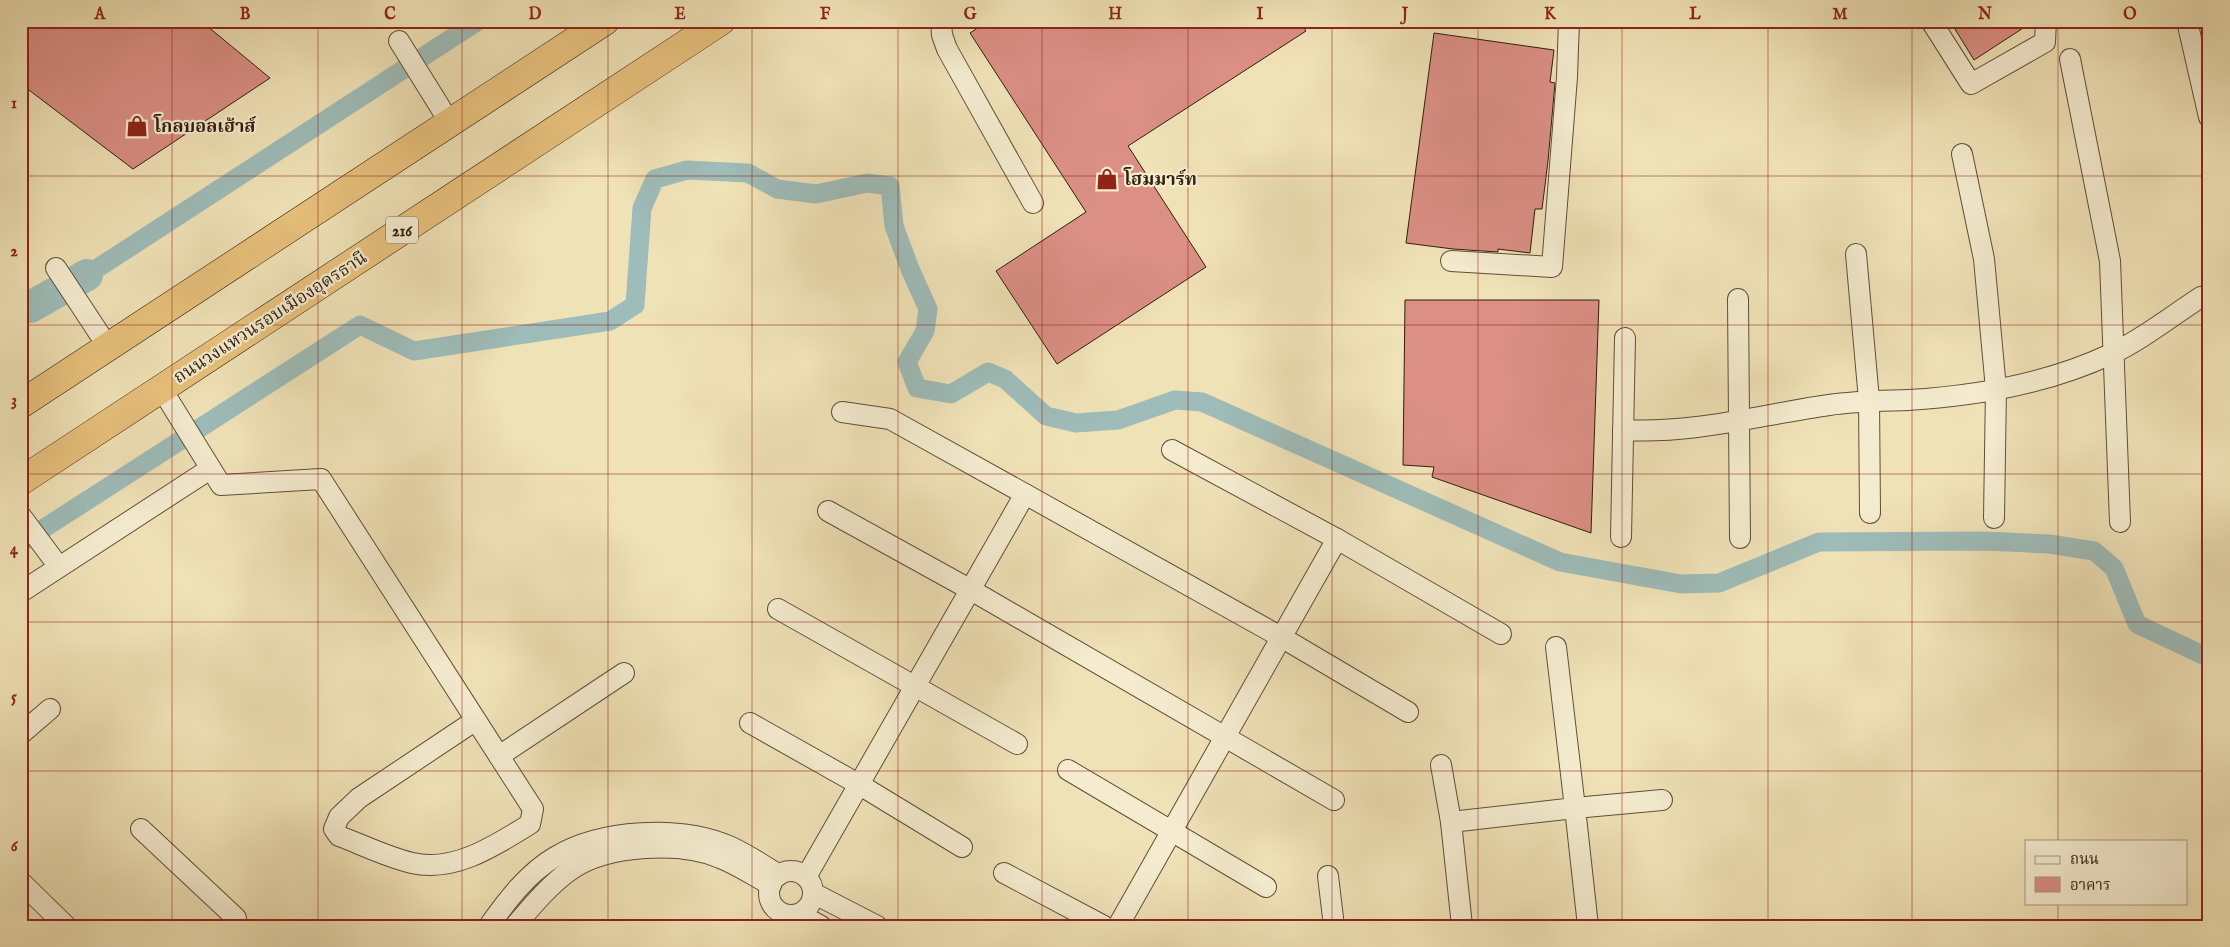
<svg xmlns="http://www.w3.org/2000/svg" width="2230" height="947" font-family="'IM FELL English','Noto Serif Thai',serif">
<rect width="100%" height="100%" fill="#f0e2b7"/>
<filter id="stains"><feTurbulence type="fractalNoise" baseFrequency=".004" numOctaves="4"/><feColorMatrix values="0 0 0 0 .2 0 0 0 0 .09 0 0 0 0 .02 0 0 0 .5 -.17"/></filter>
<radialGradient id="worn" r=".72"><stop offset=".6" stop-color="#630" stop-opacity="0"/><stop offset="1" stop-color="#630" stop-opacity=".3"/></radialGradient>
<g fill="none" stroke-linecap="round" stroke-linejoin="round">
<g stroke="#9ebcb9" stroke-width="19">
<path d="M 87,275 L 478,21"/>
<path d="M 21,543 L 360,325 L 414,351 L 610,321 L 635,305 L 642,208 L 655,179 L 687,170 L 748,173 L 777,189 L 816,194 L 867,183 L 890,186 L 894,226 L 910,269 L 928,309 L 925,331 L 907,362 L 917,388 L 951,394 L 988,372 L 1005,379 L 1046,416 L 1076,423 L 1118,420 L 1175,400 L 1202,402 L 1560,562 L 1681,584 L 1719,583 L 1819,542 L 1986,541 L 2049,544 L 2094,551 L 2114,568 L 2137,624 L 2209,658"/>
</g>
<path stroke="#9ebcb9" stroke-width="32" d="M 21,307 L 30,307 L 87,275"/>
</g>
<g fill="#db8f85" stroke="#2e1e0c">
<path d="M 21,21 L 201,21 L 270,78 L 133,169 L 21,84 Z"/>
<path d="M 988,21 L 1299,21 L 1306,31 L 1128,146 L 1206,267 L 1057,364 L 996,271 L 1086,212 L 970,33 Z"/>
<path d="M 1950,21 L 2034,21 L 1974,60 Z"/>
<path d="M 1434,33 L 1554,50 L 1550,82 L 1555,83 L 1548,161 L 1542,209 L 1535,209 L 1530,253 L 1498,249 L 1498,252 L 1453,249 L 1406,243 Z"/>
<path d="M 1405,300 L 1599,300 L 1591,533 L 1432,477 L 1434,467 L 1403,465 Z"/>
</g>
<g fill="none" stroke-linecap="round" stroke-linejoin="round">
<g stroke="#5e4f37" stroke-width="22">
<g id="minor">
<path d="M 941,21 L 942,35 L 947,49 L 1033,203"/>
<path d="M 1931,21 L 1971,84 L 2045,42 L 2046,21"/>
<path d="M 2187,21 L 2209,117"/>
<path d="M 399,41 L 450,123"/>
<path d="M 2070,59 L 2110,261 L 2120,522"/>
<path d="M 1962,154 L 1984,259 L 1996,389 L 1994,518"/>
<path d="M 1856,254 L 1869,400 L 1870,513"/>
<path d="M 1451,261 L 1552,267 L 1567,77 L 1569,21"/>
<path d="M 56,268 L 108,347"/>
<path d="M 1738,299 L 1740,538"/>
<path d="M 161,388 L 221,485 L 321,479 L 533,809 L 530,824 C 496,845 454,873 412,863 C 387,857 363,845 339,836 L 334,829 L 339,817 L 359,798 L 476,720"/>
<path d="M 1623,430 C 1695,434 1759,415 1829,405 C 1856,401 1882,401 1908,400 C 1977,396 2049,383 2111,354 C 2140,341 2173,315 2201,297 L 2209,296"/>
<path d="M 1025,494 L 1281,637 L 1408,712"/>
<path d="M 828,511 L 971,590 L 1334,800"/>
<path d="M 21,516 L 59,567"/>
<path d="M 1621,537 L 1625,338"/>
<path d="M 1337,539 L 1501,634"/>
<path d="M 21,592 L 210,469"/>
<path d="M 778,609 L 1017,744"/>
<path d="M 750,723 L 860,785 L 962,847"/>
<path d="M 21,734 L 50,709"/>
<path d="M 499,756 L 624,673"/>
<path d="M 1441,765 L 1451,822"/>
<path d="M 1068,770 L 1266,887"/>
<path d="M 141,829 L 236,918"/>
<circle cx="791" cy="893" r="22"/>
<path d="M 1004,873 L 1104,926"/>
<path d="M 1328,876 L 1334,926"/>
<path d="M 806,877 L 1025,494 L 890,419 L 842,412"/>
<path d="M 21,882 L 66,926"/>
<path d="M 813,893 L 877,926"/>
<path d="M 799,914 L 821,926"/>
<path d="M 489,926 C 507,900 528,873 555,857 C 601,829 680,825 729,846 C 747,854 763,865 779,875"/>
<path d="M 515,926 C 532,906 550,884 572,869 C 608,845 681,841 720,858 C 738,865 754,876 771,885"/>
<path d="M 1118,926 L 1337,539 L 1172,450"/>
<path d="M 1462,926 L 1451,822 L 1575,808 L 1556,647"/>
<path d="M 1588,926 L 1575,808 L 1662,800"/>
</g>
</g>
<g stroke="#2e1e0c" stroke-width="29">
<g id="highway">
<path d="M 21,404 L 605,21"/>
<path d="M 21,481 L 721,21"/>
</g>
</g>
<use href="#minor" stroke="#f5ecd0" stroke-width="20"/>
<use href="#highway" stroke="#e8c17c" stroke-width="28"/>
</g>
<path fill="none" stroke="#8f2418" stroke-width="1" stroke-opacity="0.55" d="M 172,21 L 172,926M 318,21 L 318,926M 462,21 L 462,926M 608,21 L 608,926M 752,21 L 752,926M 898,21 L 898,926M 1042,21 L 1042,926M 1188,21 L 1188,926M 1332,21 L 1332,926M 1478,21 L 1478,926M 1622,21 L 1622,926M 1768,21 L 1768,926M 1912,21 L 1912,926M 2058,21 L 2058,841M 21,176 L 2209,176M 21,325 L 2209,325M 21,474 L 2209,474M 21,622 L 2209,622M 21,771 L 2209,771M 2058,903 L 2058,926"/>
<defs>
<g id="shop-bare" transform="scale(1.725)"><path d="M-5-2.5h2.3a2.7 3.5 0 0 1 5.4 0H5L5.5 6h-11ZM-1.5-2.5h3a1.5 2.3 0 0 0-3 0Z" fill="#8f2418" stroke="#f5ecd0" stroke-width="2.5" paint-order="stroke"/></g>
</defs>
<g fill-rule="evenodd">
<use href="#shop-bare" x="137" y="126"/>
<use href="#shop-bare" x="1107" y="179"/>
</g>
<g text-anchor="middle" stroke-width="4.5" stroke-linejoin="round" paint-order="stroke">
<rect fill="#f5ecd0" stroke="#6a5c47" stroke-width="1" x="386" y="216.5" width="32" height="27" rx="4"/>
<g font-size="16" font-weight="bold" fill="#2e1e0c">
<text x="402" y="236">216</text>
</g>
<g font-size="18" font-weight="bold" fill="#2e1e0c" stroke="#f5ecd0" text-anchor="start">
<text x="154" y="132">โกลบอลเฮ้าส์</text>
<text x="1124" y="185">โฮมมาร์ท</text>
</g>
<g font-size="18" fill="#2e1e0c" stroke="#f5ecd0">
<text transform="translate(270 317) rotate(-33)" y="6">ถนนวงแหวนรอบเมืองอุดรธานี</text>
</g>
</g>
<rect width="2230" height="947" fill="none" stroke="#f0e2b7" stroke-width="55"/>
<rect x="2025" y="840" width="162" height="65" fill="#f5ecd0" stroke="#a59a82"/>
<rect x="2035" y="856" width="25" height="8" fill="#f5ecd0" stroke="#a59a82"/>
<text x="2070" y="864" font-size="15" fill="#2e1e0c">ถนน</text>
<rect x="2035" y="877" width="25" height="15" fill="#db8f85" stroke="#a59a82"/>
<text x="2070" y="890" font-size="15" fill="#2e1e0c">อาคาร</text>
<rect x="28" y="28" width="2174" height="892" fill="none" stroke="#8f2418" stroke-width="2"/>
<g font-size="16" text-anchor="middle" font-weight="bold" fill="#8f2418">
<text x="100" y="19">A</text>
<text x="245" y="19">B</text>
<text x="390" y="19">C</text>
<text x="535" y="19">D</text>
<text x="680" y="19">E</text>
<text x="825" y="19">F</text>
<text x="970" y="19">G</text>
<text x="1115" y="19">H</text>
<text x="1260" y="19">I</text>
<text x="1405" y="19">J</text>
<text x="1550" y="19">K</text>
<text x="1695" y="19">L</text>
<text x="1840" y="19">M</text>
<text x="1985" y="19">N</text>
<text x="2130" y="19">O</text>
<text x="14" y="108">1</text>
<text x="14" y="256">2</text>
<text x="14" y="405">3</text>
<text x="14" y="554">4</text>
<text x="14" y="702">5</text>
<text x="14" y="851">6</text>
</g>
<rect width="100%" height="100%" filter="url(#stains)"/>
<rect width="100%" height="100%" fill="url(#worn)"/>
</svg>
